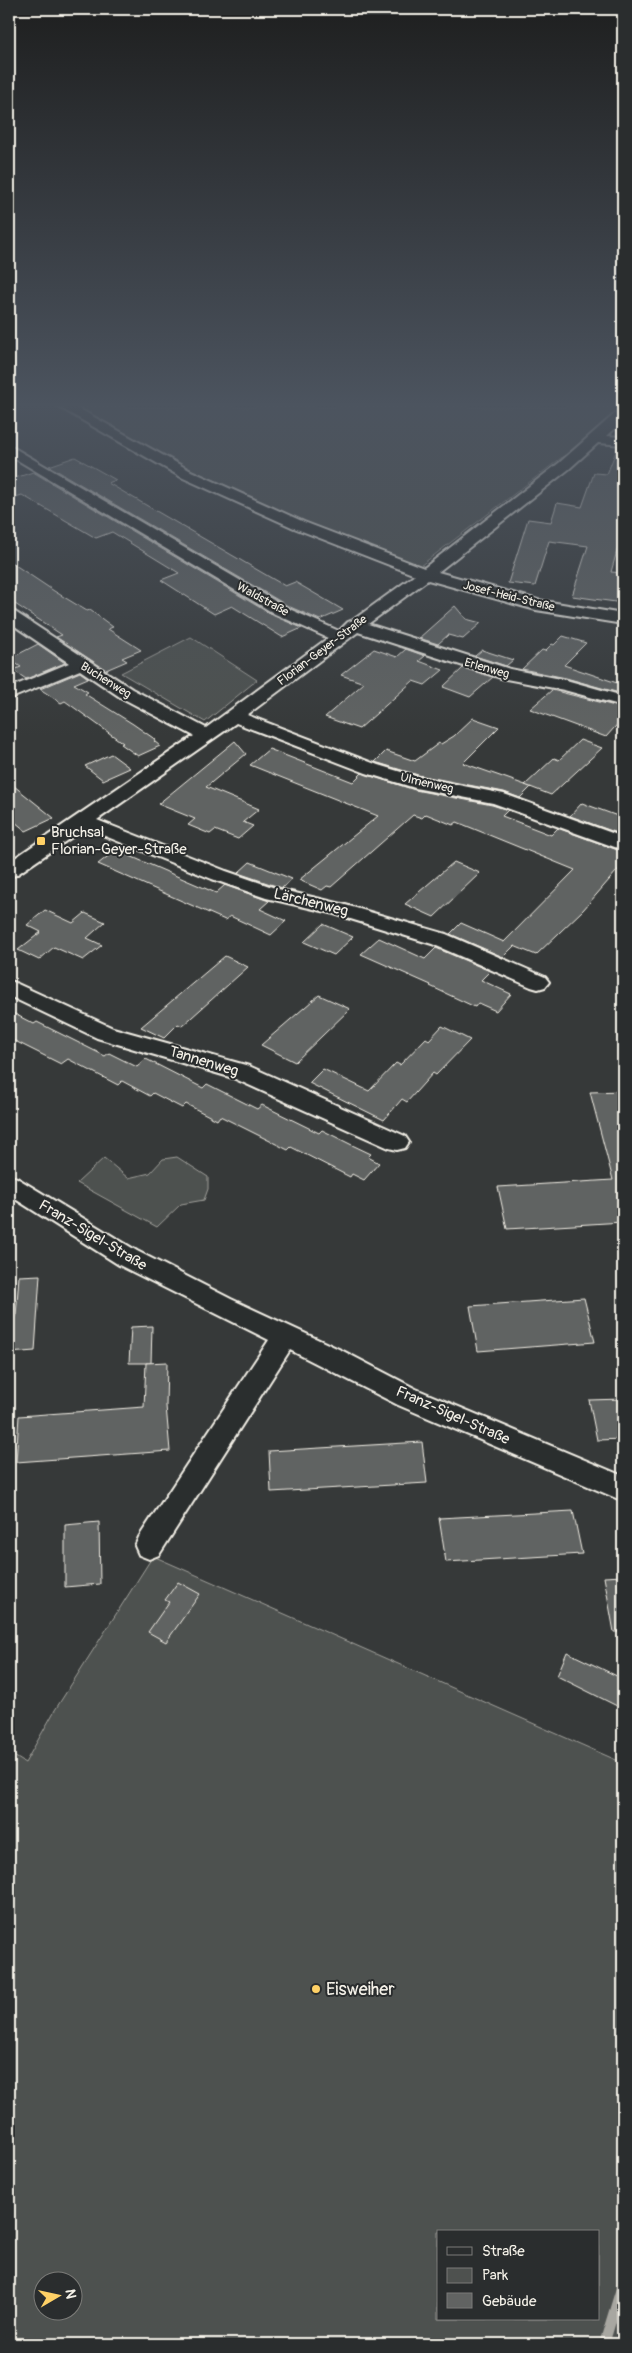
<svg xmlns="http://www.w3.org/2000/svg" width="632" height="2353" font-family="Pangolin,sans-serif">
<rect width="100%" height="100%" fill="#363939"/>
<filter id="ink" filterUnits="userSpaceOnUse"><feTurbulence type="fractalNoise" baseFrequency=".02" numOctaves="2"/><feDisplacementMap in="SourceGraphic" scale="10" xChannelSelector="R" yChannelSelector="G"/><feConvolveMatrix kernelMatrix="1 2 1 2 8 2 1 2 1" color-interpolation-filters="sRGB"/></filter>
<g filter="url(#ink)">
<g fill="#4e514f" stroke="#a1a19c" fill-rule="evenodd">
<path d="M 78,407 L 621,407 L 587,438 L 420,566 L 306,522 L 184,466 Z"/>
<path d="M 191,637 L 257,680 L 205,722 L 121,673 Z"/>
<path d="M 177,1157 L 208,1177 L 208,1189 L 204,1200 L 181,1204 L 157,1227 L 77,1183 L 104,1158 L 128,1178 L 150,1173 L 163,1159 Z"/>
<path d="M 153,1556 L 623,1763 L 623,2344 L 9,2344 L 9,1753 L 25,1763 L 55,1710 ZM 438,2232 L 598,2232 L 598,2319 L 438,2319 ZM 42,2280 L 72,2280 L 72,2310 L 42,2310 Z"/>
</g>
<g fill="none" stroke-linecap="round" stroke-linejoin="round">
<path stroke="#a8a7a1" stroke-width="10" d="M 604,2344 L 623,2282"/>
</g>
<g fill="#616362" stroke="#f4f1e8">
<path d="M 618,446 L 623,447 L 623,530 L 611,572 L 623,573 L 623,603 L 572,596 L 588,546 L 549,541 L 535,586 L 508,583 L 528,519 L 551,522 L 557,503 L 582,507 L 594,473 L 607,474 Z"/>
<path d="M 75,457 L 116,480 L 108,483 L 285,586 L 295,582 L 343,610 L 320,620 L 288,606 L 49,466 Z"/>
<path d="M 33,472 L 274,616 L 302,628 L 282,637 L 232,606 L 214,614 L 161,580 L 179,573 L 112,532 L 96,538 L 22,495 L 9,499 L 9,480 Z"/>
<path d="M 9,561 L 54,591 L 87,611 L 90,610 L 113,627 L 108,629 L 141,650 L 122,658 L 127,661 L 106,670 L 56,637 L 62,635 L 9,600 Z"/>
<path d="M 455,606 L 466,619 L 481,623 L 463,639 L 448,635 L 438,644 L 419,638 Z"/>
<path d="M 563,636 L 586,643 L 564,665 L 623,685 L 623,694 L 566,678 L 522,669 L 542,650 L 545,651 L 552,644 L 554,645 Z"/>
<path d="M 38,644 L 65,663 L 26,679 L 13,670 L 21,667 L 9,659 Z"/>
<path d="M 374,649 L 397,657 L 406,649 L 425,656 L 419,661 L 443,670 L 425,685 L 413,681 L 359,729 L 325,717 L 364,683 L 341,675 Z"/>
<path d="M 482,650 L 513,660 L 506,666 L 475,656 Z"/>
<path d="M 463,668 L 493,677 L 470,697 L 443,687 Z"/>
<path d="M 80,672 L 88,678 L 74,684 L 88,692 L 85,694 L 133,724 L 156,740 L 154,741 L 160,746 L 138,756 L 121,744 L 123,743 L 65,701 L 61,703 L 40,689 Z"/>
<path d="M 552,690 L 623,708 L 623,718 L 606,737 L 530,709 Z"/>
<path d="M 473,718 L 499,727 L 463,763 L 531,787 L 520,798 L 504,792 L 418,775 L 375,762 L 386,751 L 415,761 L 439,743 L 441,744 L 454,736 Z"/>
<path d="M 580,740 L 602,748 L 551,795 L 525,785 L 554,758 L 559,760 Z"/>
<path d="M 235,741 L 246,754 L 206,787 L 259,809 L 243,822 L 253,826 L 238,839 L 215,830 L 210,834 L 188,825 L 195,819 L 158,804 Z"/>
<path d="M 269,749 L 353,782 L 362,773 L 415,790 L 492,805 L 508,810 L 502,816 L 551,835 L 558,828 L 623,852 L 623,864 L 583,910 L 536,955 L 514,946 L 503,957 L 450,934 L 461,923 L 504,942 L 575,870 L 457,822 L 453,825 L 426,814 L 422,818 L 413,815 L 331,887 L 327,886 L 322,890 L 299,880 L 378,816 L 250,765 Z"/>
<path d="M 111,754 L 130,768 L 103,780 L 85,766 Z"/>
<path d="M 9,782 L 54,818 L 26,831 L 9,817 Z"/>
<path d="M 582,803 L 623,818 L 623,835 L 570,816 Z"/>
<path d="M 116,850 L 216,893 L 225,885 L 269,901 L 260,909 L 286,921 L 271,935 L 230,916 L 225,920 L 98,864 Z"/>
<path d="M 250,862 L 292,879 L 282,888 L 238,873 Z"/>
<path d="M 454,862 L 480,873 L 434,917 L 405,904 Z"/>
<path d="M 45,910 L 73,923 L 85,913 L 105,922 L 87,938 L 102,945 L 83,960 L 54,947 L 39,960 L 18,950 L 41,932 L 27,925 Z"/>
<path d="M 323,924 L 353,937 L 334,955 L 304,942 Z"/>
<path d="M 379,938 L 425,959 L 436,948 L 490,971 L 481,980 L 511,994 L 496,1011 L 478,1003 L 475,1007 L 430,986 L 431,985 L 361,954 Z"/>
<path d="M 225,956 L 248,967 L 182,1026 L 178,1024 L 164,1038 L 141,1027 Z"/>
<path d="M 319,995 L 350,1009 L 295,1062 L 261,1045 Z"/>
<path d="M 9,1011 L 34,1024 L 37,1022 L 105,1056 L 109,1053 L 137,1067 L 146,1059 L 203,1088 L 207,1084 L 257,1109 L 262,1105 L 319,1133 L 322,1130 L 352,1145 L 371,1154 L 368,1157 L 379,1163 L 364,1180 L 352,1174 L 350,1177 L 291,1147 L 288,1150 L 220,1116 L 217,1120 L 186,1104 L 182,1108 L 153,1093 L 150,1096 L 122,1081 L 118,1085 L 68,1059 L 61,1064 L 9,1038 Z"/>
<path d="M 442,1026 L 470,1040 L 436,1075 L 433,1073 L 407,1102 L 402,1099 L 384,1120 L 309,1083 L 323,1069 L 369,1091 L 396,1063 L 400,1065 L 426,1038 L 429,1040 Z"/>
<path d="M 623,1091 L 623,1222 L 507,1229 L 498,1187 L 613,1180 L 590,1092 Z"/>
<path d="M 40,1275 L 35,1351 L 9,1353 L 9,1316 L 16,1316 L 19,1276 Z"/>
<path d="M 584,1298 L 595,1342 L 478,1351 L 470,1306 Z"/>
<path d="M 152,1326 L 151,1363 L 129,1363 L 131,1327 Z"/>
<path d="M 167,1362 L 166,1406 L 170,1451 L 16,1462 L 19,1416 L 144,1407 L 146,1363 Z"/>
<path d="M 623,1399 L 623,1439 L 597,1440 L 589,1400 Z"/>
<path d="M 422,1442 L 427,1483 L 271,1492 L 269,1451 Z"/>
<path d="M 573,1511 L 582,1554 L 446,1562 L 439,1518 Z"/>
<path d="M 99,1522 L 100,1584 L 65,1587 L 65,1525 Z"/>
<path d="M 623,1576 L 623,1632 L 614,1632 L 604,1577 Z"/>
<path d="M 178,1582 L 200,1594 L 166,1642 L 148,1632 L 169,1602 L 165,1600 Z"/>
<path d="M 567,1652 L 623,1679 L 623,1709 L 557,1676 Z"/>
</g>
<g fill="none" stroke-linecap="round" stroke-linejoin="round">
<g stroke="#f4f1e8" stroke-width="4">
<g id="street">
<path d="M 59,407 L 76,407 L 191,471 L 304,522 L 424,568 L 559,463 L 618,411 L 623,410 L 623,421 L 607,436 L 623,437 L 623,445 L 598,443 L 569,469 L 438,572 L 538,600 L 623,614 L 623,624 L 536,610 L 428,580 L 368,624 L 510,669 L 566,680 L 623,696 L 623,706 L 564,690 L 501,678 L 358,632 L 247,715 L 378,765 L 418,777 L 504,794 L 623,837 L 623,850 L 493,803 L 415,788 L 366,773 L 236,723 L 97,820 L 226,871 L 278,889 L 342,904 L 446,934 L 545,977 L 549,982 L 545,987 L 538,989 L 531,987 L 432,944 L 331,913 L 266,898 L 212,879 L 85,828 L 16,875 L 9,877 L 9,862 L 194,736 L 120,697 L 80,670 L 9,699 L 9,688 L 69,663 L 9,622 L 9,610 L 15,612 L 132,689 L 206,728 L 328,638 L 275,614 L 9,455 L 9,445 L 287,608 L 339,631 L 348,622 L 353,620 L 415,575 L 294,528 L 181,477 Z"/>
<path d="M 9,980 L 113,1028 L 249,1066 L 405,1136 L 409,1142 L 405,1148 L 397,1150 L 389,1148 L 233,1078 L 97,1038 L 9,996 Z"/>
<path d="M 9,1175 L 17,1178 L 137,1251 L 231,1299 L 343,1351 L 416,1389 L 623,1476 L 623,1501 L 398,1405 L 290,1350 L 159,1555 L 149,1559 L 139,1555 L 135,1546 L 139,1537 L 269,1340 L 119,1265 L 9,1195 Z"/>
</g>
</g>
<use href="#street" fill="#2a2d2e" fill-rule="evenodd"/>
</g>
</g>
<linearGradient id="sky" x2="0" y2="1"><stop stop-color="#1e1f1f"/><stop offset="0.55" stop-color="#4c545f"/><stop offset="1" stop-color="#4c545f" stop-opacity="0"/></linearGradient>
<rect width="632" height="736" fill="url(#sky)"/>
<g fill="#ffd166" stroke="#2a2d2e" stroke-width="2">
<rect x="36" y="836" width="10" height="10" rx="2.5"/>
<circle cx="316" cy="1989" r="5"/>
</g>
<g text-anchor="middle" stroke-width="4" stroke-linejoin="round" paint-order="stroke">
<g font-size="12" fill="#f4f1e8" stroke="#2a2d2e">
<text transform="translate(509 596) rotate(14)" y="4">Josef-Heid-Straße</text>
<text transform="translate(263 599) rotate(29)" y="4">Waldstraße</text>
<text transform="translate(322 650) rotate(-37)" y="4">Florian-Geyer-Straße</text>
<text transform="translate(487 668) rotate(16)" y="4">Erlenweg</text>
<text transform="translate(106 680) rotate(32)" y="4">Buchenweg</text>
<text transform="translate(427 783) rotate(13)" y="4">Ulmenweg</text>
</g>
<g font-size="15" fill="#f4f1e8" stroke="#2a2d2e" text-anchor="start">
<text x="51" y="837">Bruchsal<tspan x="51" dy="17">Florian-Geyer-Straße</tspan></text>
</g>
<g font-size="15" fill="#f4f1e8" stroke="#2a2d2e">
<text transform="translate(311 902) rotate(14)" y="5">Lärchenweg</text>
<text transform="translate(204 1061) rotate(17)" y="5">Tannenweg</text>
<text transform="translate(93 1235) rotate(31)" y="5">Franz-Sigel-Straße</text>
<text transform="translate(453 1415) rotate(24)" y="5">Franz-Sigel-Straße</text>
</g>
<g font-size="18" fill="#f4f1e8" stroke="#2a2d2e" text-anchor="start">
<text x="326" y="1995">Eisweiher</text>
</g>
</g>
<rect width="632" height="2353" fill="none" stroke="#2a2d2e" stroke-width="30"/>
<rect x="15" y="15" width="602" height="2323" fill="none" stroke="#f4f1e8" stroke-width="2" filter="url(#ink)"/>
<rect x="437" y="2230" width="162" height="90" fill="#2a2d2e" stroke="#7b7b78"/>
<rect x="447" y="2247" width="25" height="8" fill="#2a2d2e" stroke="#7b7b78"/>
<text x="482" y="2256" font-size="15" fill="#f4f1e8">Straße</text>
<rect x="447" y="2268" width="25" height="15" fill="#4e514f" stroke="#7b7b78"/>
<text x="482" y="2280" font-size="15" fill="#f4f1e8">Park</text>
<rect x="447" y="2293" width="25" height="15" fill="#616362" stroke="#7b7b78"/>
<text x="482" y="2306" font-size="15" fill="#f4f1e8">Gebäude</text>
<g transform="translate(58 2296) rotate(81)"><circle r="24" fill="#2a2d2e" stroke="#7b7b78"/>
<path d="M0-4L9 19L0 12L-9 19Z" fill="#ffd166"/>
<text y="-8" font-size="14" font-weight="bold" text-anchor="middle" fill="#f4f1e8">N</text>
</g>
</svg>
